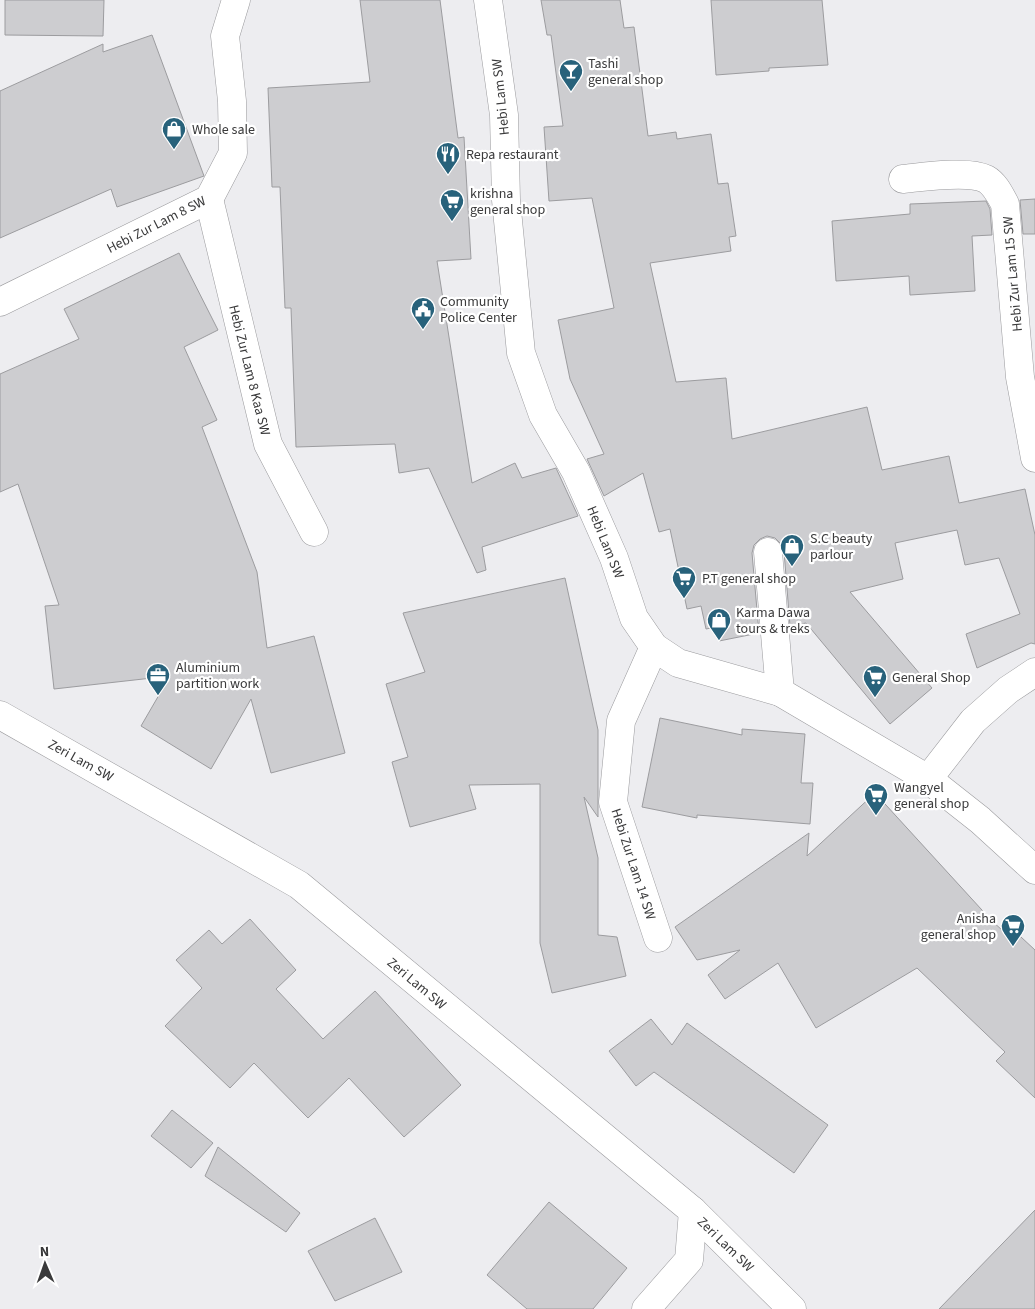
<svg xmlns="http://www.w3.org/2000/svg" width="1035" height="1309" font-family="'Source Sans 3',sans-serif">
<rect width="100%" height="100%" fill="#ededf0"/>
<g fill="#cdcdd0" stroke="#9c9c9f">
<path d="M 5,0 L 104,0 L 103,36 L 5,35 Z"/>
<path d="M 360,0 L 440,0 L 458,138 L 464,137 L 471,259 L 437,261 L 472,483 L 515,463 L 522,478 L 556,468 L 578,516 L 482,547 L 486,570 L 477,573 L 429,468 L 399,473 L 395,444 L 296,447 L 291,308 L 285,308 L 280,187 L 272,187 L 268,88 L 370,82 Z"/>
<path d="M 541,0 L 620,0 L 624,28 L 634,27 L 648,136 L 676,132 L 677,139 L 711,134 L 718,184 L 728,183 L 736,236 L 729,237 L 731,251 L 650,263 L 676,382 L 726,378 L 732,439 L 867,407 L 882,470 L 949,456 L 959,503 L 1025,489 L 1035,535 L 1035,644 L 1031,643 L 977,668 L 966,634 L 1020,614 L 999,558 L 965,565 L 957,530 L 895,543 L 903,579 L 850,592 L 932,688 L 890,724 L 806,623 L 790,626 L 784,551 L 781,544 L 775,538 L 767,536 L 760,539 L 754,545 L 752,553 L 759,633 L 719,641 L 716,627 L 706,629 L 701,606 L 687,609 L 670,529 L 659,532 L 643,473 L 604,496 L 587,459 L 604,454 L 570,379 L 558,320 L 614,308 L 592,198 L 549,201 L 544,127 L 563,126 L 551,35 L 547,35 Z"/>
<path d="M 711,0 L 822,0 L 828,65 L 769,68 L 769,71 L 716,75 Z"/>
<path d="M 152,35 L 204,176 L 117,207 L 111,189 L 0,238 L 0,91 L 103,44 L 103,52 Z"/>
<path d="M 1035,199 L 1035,234 L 1023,234 L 1020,200 Z"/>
<path d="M 986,201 L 990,209 L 992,235 L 972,236 L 975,291 L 910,295 L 909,276 L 836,281 L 832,221 L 910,214 L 910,204 Z"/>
<path d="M 179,253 L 218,330 L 184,347 L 217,420 L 202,427 L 257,572 L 267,648 L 314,636 L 345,753 L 271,773 L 251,699 L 211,769 L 141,726 L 170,676 L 54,689 L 45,606 L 59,605 L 18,484 L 0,492 L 0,374 L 79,339 L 64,309 Z"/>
<path d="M 565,578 L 598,730 L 598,817 L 584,797 L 598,858 L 598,935 L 617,937 L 626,976 L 552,993 L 540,943 L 540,784 L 469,785 L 476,809 L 410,827 L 392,762 L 408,757 L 386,684 L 425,672 L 403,613 Z"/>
<path d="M 660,718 L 742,735 L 742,729 L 805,734 L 801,783 L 813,783 L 810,824 L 697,815 L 697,818 L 642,807 Z"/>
<path d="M 875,793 L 992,921 L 1002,930 L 1007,924 L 1035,950 L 1035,1098 L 996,1061 L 1005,1052 L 917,968 L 816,1028 L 778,963 L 725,999 L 708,975 L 740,950 L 697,960 L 675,927 L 809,833 L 807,856 Z"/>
<path d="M 250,919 L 296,970 L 276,989 L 323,1039 L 375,991 L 461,1085 L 404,1137 L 349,1078 L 308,1118 L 254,1063 L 230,1088 L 165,1026 L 202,988 L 176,960 L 209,930 L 222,944 Z"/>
<path d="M 651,1019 L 672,1045 L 687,1023 L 828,1125 L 794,1173 L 654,1072 L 636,1086 L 609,1051 Z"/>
<path d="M 172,1110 L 213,1143 L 191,1168 L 151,1136 Z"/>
<path d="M 218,1147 L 300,1213 L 286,1232 L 205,1176 Z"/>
<path d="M 549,1202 L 627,1268 L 593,1309 L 527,1309 L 487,1275 Z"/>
<path d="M 1035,1210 L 1035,1309 L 939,1309 Z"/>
<path d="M 375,1218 L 402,1272 L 335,1301 L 308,1251 Z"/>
</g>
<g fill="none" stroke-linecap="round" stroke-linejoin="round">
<g stroke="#9a9a9d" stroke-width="29">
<g id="minor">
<path d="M 488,0 L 504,115 L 506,200 L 521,353 L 543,415 L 576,472 L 614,558 L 634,618 L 654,647 L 678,663 L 780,692 L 928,779 L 980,820 L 1035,870"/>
<path d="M 903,179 C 923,177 968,170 986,179 C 995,184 1000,195 1005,204 L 1020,377 L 1035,458"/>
<path d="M 209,199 L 268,444 L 314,532"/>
<path d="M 0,302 L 209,199 L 233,153 L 232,101 L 225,36 L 236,0"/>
<path d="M 768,552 L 780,692"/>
<path d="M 654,647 L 621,721 L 613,802 L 658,938"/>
<path d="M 0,715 L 299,885 L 693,1211 L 792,1309"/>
<path d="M 928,779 L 973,721 L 1008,690 L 1035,672"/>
<path d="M 646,1309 L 689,1260 L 693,1211"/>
</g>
</g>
<use href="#minor" stroke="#fff" stroke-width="28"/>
</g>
<defs>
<g id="bar-pin" transform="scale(1.25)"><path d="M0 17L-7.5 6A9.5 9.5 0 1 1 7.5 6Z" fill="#28627b" stroke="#fff"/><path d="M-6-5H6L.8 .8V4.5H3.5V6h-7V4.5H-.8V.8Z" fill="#fff"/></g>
<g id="shop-pin" transform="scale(1.25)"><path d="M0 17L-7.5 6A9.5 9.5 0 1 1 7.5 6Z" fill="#28627b" stroke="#fff"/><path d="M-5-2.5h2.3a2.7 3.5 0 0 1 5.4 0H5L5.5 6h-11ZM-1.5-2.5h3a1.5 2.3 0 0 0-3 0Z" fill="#fff"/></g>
<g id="restaurant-pin" transform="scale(1.25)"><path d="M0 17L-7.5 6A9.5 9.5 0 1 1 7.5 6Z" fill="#28627b" stroke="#fff"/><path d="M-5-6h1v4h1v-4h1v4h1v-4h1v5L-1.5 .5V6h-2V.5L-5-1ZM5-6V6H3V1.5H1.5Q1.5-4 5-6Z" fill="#fff"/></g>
<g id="supermarket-pin" transform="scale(1.25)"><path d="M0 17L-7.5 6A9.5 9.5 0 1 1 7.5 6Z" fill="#28627b" stroke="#fff"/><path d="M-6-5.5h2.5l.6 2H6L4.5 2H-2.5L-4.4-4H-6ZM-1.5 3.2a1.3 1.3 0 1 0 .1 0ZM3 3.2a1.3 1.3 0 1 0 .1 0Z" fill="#fff"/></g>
<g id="civic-pin" transform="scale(1.25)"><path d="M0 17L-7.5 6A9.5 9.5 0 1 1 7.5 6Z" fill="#28627b" stroke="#fff"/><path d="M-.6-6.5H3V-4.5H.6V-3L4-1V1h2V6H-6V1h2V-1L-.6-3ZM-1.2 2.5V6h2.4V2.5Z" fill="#fff"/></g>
<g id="office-pin" transform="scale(1.25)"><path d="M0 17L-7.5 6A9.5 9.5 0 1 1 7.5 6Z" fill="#28627b" stroke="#fff"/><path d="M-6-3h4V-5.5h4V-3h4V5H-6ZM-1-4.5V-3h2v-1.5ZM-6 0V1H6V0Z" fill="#fff"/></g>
</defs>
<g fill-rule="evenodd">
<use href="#bar-pin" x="571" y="71"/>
<use href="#shop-pin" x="174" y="129"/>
<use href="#restaurant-pin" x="448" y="154"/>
<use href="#supermarket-pin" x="452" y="201"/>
<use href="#civic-pin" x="423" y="309"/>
<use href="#shop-pin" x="792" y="546"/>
<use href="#supermarket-pin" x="684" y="578"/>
<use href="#shop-pin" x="719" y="620"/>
<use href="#office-pin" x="158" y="675"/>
<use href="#supermarket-pin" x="875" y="677"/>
<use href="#supermarket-pin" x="876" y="795"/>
<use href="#supermarket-pin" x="1013" y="926"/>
</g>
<g text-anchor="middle" stroke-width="4.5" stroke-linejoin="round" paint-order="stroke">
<g font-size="14" fill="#3a3a3b" stroke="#fff" text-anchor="start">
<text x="588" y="68">Tashi<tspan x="588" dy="16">general shop</tspan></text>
<text x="192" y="134">Whole sale</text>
<text x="466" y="159">Repa restaurant</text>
<text x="470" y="198">krishna<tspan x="470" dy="16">general shop</tspan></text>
<text x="440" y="306">Community<tspan x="440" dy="16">Police Center</tspan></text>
<text x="810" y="543">S.C beauty<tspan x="810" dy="16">parlour</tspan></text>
<text x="702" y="583">P.T general shop</text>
<text x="736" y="617">Karma Dawa<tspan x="736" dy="16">tours &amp; treks</tspan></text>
<text x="176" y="672">Aluminium<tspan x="176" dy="16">partition work</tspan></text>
<text x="892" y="682">General Shop</text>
<text x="894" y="792">Wangyel<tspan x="894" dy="16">general shop</tspan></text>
<text x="996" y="923" text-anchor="end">Anisha<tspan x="996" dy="16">general shop</tspan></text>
</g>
<g font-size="14" fill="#3a3a3b" stroke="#fff">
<text transform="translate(500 97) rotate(-96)" y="5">Hebi Lam SW</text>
<text transform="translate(156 224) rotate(-27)" y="5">Hebi Zur Lam 8 SW</text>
<text transform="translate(1012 274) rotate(-95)" y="5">Hebi Zur Lam 15 SW</text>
<text transform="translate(250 370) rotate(76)" y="5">Hebi Zur Lam 8 Kaa SW</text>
<text transform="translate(606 542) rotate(68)" y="5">Hebi Lam SW</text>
<text transform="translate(81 760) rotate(29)" y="5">Zeri Lam SW</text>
<text transform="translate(634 864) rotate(72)" y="5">Hebi Zur Lam 14 SW</text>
<text transform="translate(417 983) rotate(40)" y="5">Zeri Lam SW</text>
<text transform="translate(726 1244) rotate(44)" y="5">Zeri Lam SW</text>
</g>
</g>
<g transform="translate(45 1264) rotate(358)" stroke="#ffffff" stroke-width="4" paint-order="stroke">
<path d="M0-4L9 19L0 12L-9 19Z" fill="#3a3a3b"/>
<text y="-8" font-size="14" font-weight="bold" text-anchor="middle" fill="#3a3a3b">N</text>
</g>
</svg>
